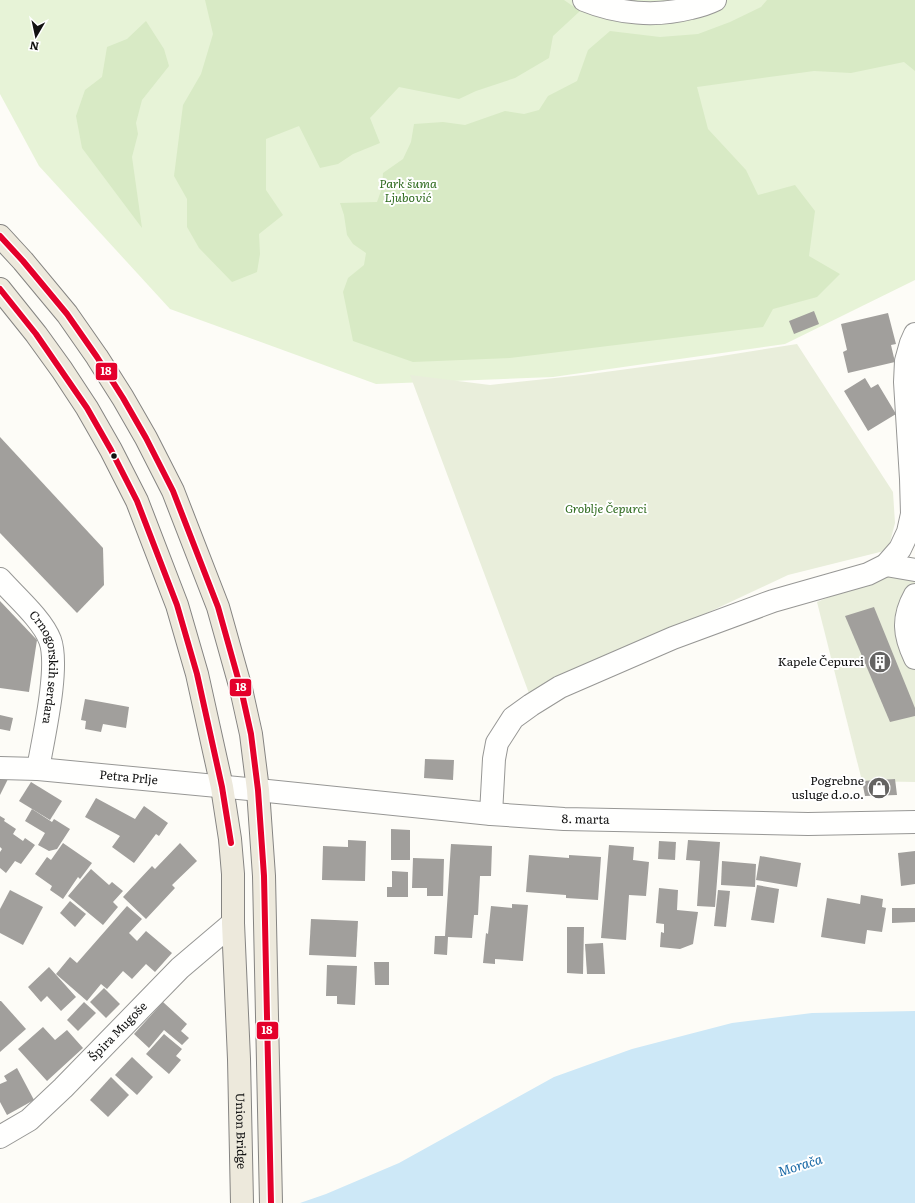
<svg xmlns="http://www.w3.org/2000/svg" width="915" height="1203" font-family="Literata,serif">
<rect width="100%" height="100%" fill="#fdfcf7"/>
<path fill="#e7f3d7" d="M 0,0 L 915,0 L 915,280 L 785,344 L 553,377 L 376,384 L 170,309 L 39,166 L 0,94 Z"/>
<g fill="#d8eac5">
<path d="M 205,0 L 564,0 L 580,11 L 553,36 L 549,58 L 515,78 L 476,91 L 459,99 L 399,87 L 370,118 L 380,143 L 353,154 L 338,164 L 320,168 L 299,126 L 266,139 L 266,190 L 283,215 L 259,234 L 260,254 L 257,272 L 232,282 L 199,248 L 187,227 L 187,199 L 174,176 L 183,105 L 201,74 L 213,34 Z"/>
<path d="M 767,0 L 915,0 L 915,71 L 904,62 L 851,73 L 814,71 L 697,87 L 708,129 L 746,170 L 758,195 L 795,185 L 815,211 L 809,256 L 840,274 L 817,297 L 773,309 L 763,327 L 510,358 L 413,362 L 353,341 L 343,292 L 348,278 L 364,265 L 366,253 L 353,244 L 347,235 L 344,215 L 340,203 L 377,202 L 382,188 L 383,173 L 403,159 L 411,142 L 414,124 L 443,122 L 465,125 L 505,111 L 524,114 L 539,110 L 548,96 L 577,81 L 588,50 L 610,31 L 660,37 L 698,34 L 730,22 L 761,7 Z"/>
<path d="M 146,21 L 164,49 L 169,66 L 142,100 L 136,123 L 138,134 L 132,157 L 142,228 L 82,148 L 76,116 L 85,90 L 102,77 L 107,47 L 127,39 Z"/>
</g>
<g fill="#e9eedb">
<path d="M 797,344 L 893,492 L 895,523 L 888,550 L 788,575 L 530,696 L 410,375 L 490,385 L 583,375 L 709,358 Z"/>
<path d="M 915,565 L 915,782 L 862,781 L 817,602 L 903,568 Z"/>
</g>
<path fill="#cde8f7" d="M 915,1011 L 915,1203 L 300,1203 L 326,1194 L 399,1163 L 554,1077 L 632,1049 L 732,1023 L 812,1013 Z"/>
<g fill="#a19f9c">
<path d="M 814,311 L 819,324 L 794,334 L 789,321 Z"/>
<path d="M 888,313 L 896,344 L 891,345 L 895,362 L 848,373 L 843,352 L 847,350 L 841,324 Z"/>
<path d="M 865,378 L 871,388 L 878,384 L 896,414 L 868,431 L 844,391 Z"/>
<path d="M 0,437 L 103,548 L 104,585 L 77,613 L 0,533 Z"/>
<path d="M 0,601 L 37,640 L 29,692 L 0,688 Z"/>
<path d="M 874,607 L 915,708 L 915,716 L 890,722 L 845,616 Z"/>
<path d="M 85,699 L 129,707 L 126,728 L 103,724 L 101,732 L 85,729 L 86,721 L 81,720 Z"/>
<path d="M 0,715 L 13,718 L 10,731 L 0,729 Z"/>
<path d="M 425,759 L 454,760 L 453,780 L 424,778 Z"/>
<path d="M 0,773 L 9,777 L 0,795 Z"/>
<path d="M 895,779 L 897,795 L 865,796 L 862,781 Z"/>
<path d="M 31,782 L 62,801 L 50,820 L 19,801 Z"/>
<path d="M 96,798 L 135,819 L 144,806 L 168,823 L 159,836 L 156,834 L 134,863 L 112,847 L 120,836 L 85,817 Z"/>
<path d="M 32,809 L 52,822 L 54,819 L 70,829 L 57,849 L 49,851 L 38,845 L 45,833 L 25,821 Z"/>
<path d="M 0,816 L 5,819 L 4,821 L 16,829 L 13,834 L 23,841 L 25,838 L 35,845 L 21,864 L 15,861 L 6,873 L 0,868 L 0,852 L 2,849 L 0,847 Z"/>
<path d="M 391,829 L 410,830 L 410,860 L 391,860 Z"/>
<path d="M 348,840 L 366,841 L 365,881 L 322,880 L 323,846 L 348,847 Z"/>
<path d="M 688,840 L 720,842 L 715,907 L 697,906 L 700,861 L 686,860 Z"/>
<path d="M 659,841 L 676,842 L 675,860 L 658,859 Z"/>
<path d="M 63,843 L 92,863 L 80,879 L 78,877 L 63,899 L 50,890 L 52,886 L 35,874 L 47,857 L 51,860 Z"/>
<path d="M 180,843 L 197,861 L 172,885 L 175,888 L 146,919 L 123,897 L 152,866 L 155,869 Z"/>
<path d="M 451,844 L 492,846 L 491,876 L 480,876 L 478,915 L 474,915 L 472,938 L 448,937 L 447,955 L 434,954 L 435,936 L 445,936 Z"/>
<path d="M 609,845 L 634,847 L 633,860 L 649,862 L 646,896 L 629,895 L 626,940 L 601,938 Z"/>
<path d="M 915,851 L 915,884 L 901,886 L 898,853 Z"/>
<path d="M 529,855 L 569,858 L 569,855 L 601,857 L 598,900 L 566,898 L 566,895 L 526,892 Z"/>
<path d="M 760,856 L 801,863 L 797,887 L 756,880 Z"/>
<path d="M 413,858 L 444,859 L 443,896 L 427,896 L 427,888 L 412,888 Z"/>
<path d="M 722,861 L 756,864 L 755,887 L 721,885 Z"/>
<path d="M 91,869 L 109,885 L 112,882 L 123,891 L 113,902 L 118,907 L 103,925 L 68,896 Z"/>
<path d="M 392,871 L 408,872 L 408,897 L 387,897 L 387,887 L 392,887 Z"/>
<path d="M 757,885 L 779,889 L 774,923 L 751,920 Z"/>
<path d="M 659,888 L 678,890 L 677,910 L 698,912 L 693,944 L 680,949 L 660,947 L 661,932 L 664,933 L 664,924 L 656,923 Z"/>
<path d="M 10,890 L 43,907 L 23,945 L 0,933 L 0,909 Z"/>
<path d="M 718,890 L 730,891 L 726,927 L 714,926 Z"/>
<path d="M 861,895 L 883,899 L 882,907 L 886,908 L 882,932 L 867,930 L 865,944 L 821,937 L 827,898 L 860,904 Z"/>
<path d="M 70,901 L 86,914 L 75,927 L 60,913 Z"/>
<path d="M 512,904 L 528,905 L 523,961 L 495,959 L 495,964 L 483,963 L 486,933 L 488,934 L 491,906 L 512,908 Z"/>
<path d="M 127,906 L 142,919 L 129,933 L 137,941 L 146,931 L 172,953 L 155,972 L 146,964 L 132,979 L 123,971 L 107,989 L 101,984 L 87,1001 L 56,974 L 70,957 L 77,963 Z"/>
<path d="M 892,908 L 915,908 L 915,922 L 892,923 Z"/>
<path d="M 311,919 L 358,921 L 356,957 L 309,955 Z"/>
<path d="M 567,927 L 584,927 L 583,974 L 567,973 Z"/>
<path d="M 603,943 L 605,974 L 587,974 L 585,944 Z"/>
<path d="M 374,962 L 389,962 L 389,985 L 375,985 Z"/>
<path d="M 327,965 L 357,966 L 355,1005 L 337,1004 L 337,996 L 326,996 Z"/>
<path d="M 49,967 L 76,997 L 61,1011 L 47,996 L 41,1002 L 28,987 Z"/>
<path d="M 104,988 L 120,1004 L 106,1018 L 90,1002 Z"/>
<path d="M 0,1001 L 1,1001 L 26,1029 L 0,1052 Z"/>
<path d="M 84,1002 L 96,1013 L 78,1031 L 67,1020 Z"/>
<path d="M 163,1002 L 187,1024 L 181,1031 L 189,1038 L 182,1045 L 164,1030 L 149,1048 L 134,1034 Z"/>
<path d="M 43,1027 L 55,1040 L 67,1030 L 83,1048 L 47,1081 L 18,1049 Z"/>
<path d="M 164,1034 L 182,1049 L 176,1056 L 181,1060 L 169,1074 L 146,1054 Z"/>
<path d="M 132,1057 L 153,1077 L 137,1095 L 115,1075 Z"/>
<path d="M 17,1068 L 34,1100 L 7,1115 L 0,1102 L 0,1084 L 7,1081 L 4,1076 Z"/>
<path d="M 111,1077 L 129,1095 L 108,1117 L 90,1100 Z"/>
</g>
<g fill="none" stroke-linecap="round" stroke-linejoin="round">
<g stroke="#979795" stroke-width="24">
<g id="minor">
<path d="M 584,0 C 618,14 656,17 691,8 C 700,6 707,4 715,0"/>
<path d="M 886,565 L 915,570"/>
<path id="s1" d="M 0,579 C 15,596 42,619 50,640 C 60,667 43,739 38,769"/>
<path d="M 915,595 C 902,618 904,635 915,658"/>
<path id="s2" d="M 0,768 L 38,769 L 258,790 L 491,814 L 564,819 L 808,824 L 915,822"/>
<path d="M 491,814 L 494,759 L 497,743 L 513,718 L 531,705 L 560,687 L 673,638 L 773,601 L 868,574 L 886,565 L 900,549 L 908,532 L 912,514 L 911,479 L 905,382 L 906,361 L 911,343 L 915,334"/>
<path id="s3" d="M 0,1137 L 29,1120 L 63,1088 L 180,968 L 233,923"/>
</g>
</g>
<g stroke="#858482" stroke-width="24">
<g id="major">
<path d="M 0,236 L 23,261 L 67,314 L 97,357 L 123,398 L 146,438 L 173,491 L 218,607 L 241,689 L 251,734 L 258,790 L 264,876 L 271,1203"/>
<path id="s4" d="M 0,289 L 36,334 L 62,370 L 87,408 L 111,450 L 137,501 L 177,605 L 197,674 L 222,787 L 230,839 L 233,874 L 233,923 L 239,1059 L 242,1203"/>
</g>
</g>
<use href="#minor" stroke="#fffffe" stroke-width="22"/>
<use href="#major" stroke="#ede9dc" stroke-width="22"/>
<g stroke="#fff" stroke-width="9">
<g id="bus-1">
<path d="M 0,236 L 23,261 L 67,314 L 97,357 L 123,398 L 146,438 L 173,491 L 218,607 L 241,689 L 251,734 L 258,790 L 264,876 L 271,1203"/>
<path d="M 0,289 L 36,334 L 87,408 L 111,450 L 137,501 L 177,605 L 197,674 L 222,787 L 231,843"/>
</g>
</g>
<use href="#bus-1" stroke="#e4002b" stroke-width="6"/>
</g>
<defs>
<g id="building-disc" transform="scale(1.15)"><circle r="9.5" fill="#646362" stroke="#fff"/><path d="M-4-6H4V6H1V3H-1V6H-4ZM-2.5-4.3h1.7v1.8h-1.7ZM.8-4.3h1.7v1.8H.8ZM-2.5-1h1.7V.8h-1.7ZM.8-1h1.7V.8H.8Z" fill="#fff"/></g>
<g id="shop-disc" transform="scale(1.15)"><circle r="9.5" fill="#646362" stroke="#fff"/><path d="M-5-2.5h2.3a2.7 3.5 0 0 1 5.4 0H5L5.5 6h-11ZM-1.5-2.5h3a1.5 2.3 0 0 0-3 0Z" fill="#fff"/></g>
</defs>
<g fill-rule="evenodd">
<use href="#building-disc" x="880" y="662"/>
<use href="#shop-disc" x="879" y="788"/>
</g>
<circle fill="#111" stroke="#fff" stroke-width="1.5" cx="114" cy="456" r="3.5"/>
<g text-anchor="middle" stroke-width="4" stroke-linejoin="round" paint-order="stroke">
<g font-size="12" font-style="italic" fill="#2f6b1f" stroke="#fff">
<text x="408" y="188">Park šuma<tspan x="408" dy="14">Ljubović</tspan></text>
<text x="606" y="513">Groblje Čepurci</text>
</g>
<g font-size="12" fill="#111" stroke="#fff" text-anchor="end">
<text x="864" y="666">Kapele Čepurci</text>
<text x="864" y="785">Pogrebne<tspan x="864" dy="14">usluge d.o.o.</tspan></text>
</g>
<g font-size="12" fill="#111" stroke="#fff">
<text dy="4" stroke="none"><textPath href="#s1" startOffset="105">Crnogorskih serdara</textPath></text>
<text dy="4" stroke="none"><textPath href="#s2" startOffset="129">Petra Prlje</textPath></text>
<text dy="4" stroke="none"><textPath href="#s2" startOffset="588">8. marta</textPath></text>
<text dy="4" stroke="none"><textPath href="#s3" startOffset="159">Špira Mugoše</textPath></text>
<text dy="4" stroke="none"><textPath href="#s4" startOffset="897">Union Bridge</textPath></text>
</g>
<g font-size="13" font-style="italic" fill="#1768a6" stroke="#fff">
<text transform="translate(800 1165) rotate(-17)" y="5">Morača</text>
</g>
</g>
<g stroke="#fff" stroke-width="1.5">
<rect x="95" y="362" width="23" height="19" rx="4" fill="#e4002b"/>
<rect x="229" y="678" width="23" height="19" rx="4" fill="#e4002b"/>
<rect x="256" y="1021" width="23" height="19" rx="4" fill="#e4002b"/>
</g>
<g font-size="11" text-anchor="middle" font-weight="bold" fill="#fff">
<text x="106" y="375">18</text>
<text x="241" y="691">18</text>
<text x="267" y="1034">18</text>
</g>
<g transform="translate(36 36) rotate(189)" stroke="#ffffff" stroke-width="3" paint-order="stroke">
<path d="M0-3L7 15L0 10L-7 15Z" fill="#111111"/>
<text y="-6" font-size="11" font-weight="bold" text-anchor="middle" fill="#111111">N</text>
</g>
</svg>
